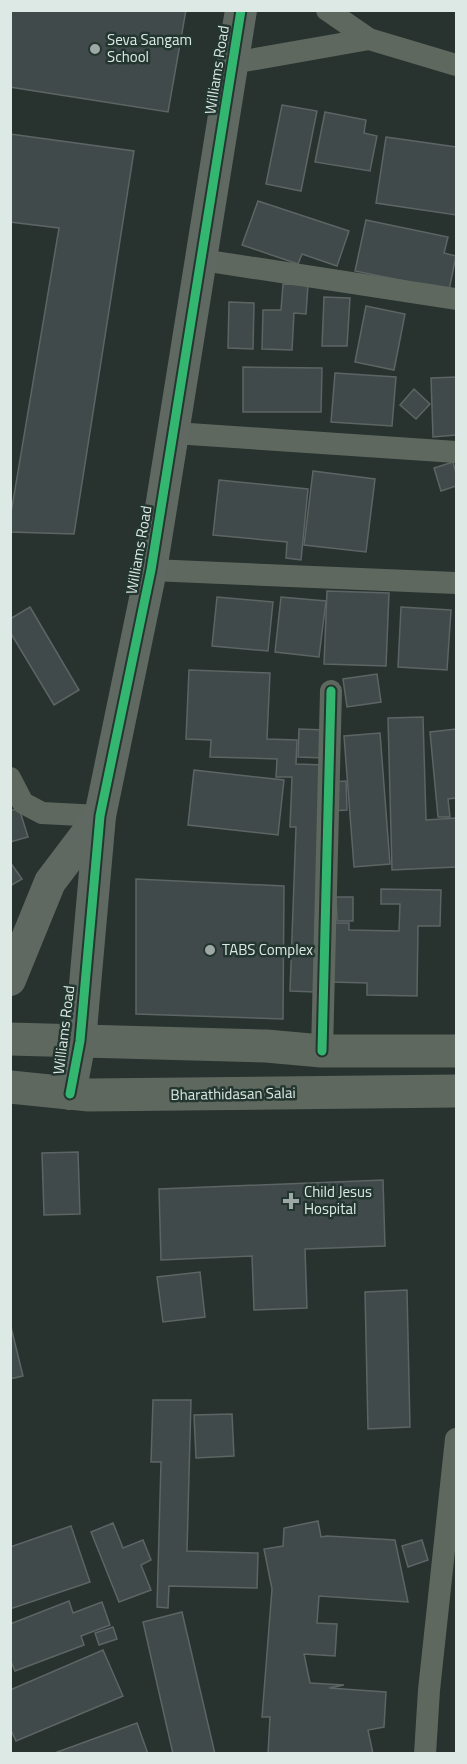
<svg xmlns="http://www.w3.org/2000/svg" width="467" height="1764" font-family="'Titillium Web',sans-serif">
<rect width="100%" height="100%" fill="#28322f"/>
<g fill="#414a4a" stroke="#5c6564" stroke-width="1.5">
<path d="M 10,10 L 186,10 L 168,112 L 10,87 Z"/>
<path d="M 282,105 L 317,111 L 301,191 L 266,184 Z"/>
<path d="M 325,112 L 366,120 L 364,133 L 377,136 L 370,171 L 315,162 Z"/>
<path d="M 10,134 L 134,151 L 74,534 L 10,532 L 10,519 L 59,228 L 10,222 Z"/>
<path d="M 386,137 L 456,147 L 456,215 L 376,203 Z"/>
<path d="M 258,201 L 349,231 L 337,266 L 302,254 L 298,264 L 242,245 Z"/>
<path d="M 366,220 L 448,237 L 444,253 L 456,256 L 449,290 L 355,271 Z"/>
<path d="M 283,284 L 308,285 L 306,314 L 294,313 L 292,350 L 262,349 L 263,310 L 281,310 Z"/>
<path d="M 324,297 L 350,298 L 347,346 L 322,346 Z"/>
<path d="M 229,302 L 254,303 L 253,349 L 228,348 Z"/>
<path d="M 366,306 L 405,314 L 394,370 L 355,362 Z"/>
<path d="M 243,367 L 322,368 L 321,412 L 243,412 Z"/>
<path d="M 335,373 L 396,377 L 392,426 L 331,422 Z"/>
<path d="M 456,377 L 456,435 L 433,437 L 431,378 Z"/>
<path d="M 414,389 L 430,404 L 416,419 L 400,405 Z"/>
<path d="M 453,462 L 456,473 L 456,486 L 441,491 L 434,468 Z"/>
<path d="M 313,471 L 375,479 L 366,552 L 304,545 Z"/>
<path d="M 219,480 L 308,489 L 301,560 L 286,558 L 287,542 L 213,535 Z"/>
<path d="M 327,591 L 389,593 L 386,666 L 324,664 Z"/>
<path d="M 217,597 L 273,602 L 268,651 L 212,646 Z"/>
<path d="M 281,597 L 326,601 L 319,657 L 275,652 Z"/>
<path d="M 30,607 L 79,690 L 54,705 L 10,632 L 10,619 Z"/>
<path d="M 401,607 L 451,610 L 447,670 L 398,667 Z"/>
<path d="M 189,670 L 270,673 L 267,739 L 297,740 L 296,764 L 325,765 L 315,992 L 290,991 L 296,827 L 290,827 L 292,777 L 276,777 L 277,759 L 210,757 L 211,740 L 186,739 Z"/>
<path d="M 377,674 L 381,702 L 347,707 L 343,679 Z"/>
<path d="M 423,717 L 426,820 L 456,818 L 456,867 L 392,870 L 388,718 Z"/>
<path d="M 299,729 L 325,730 L 324,758 L 298,757 Z"/>
<path d="M 456,729 L 456,798 L 448,799 L 450,817 L 438,817 L 430,732 Z"/>
<path d="M 380,733 L 390,864 L 354,867 L 344,736 Z"/>
<path d="M 194,770 L 284,780 L 278,835 L 188,825 Z"/>
<path d="M 346,781 L 347,810 L 331,811 L 330,782 Z"/>
<path d="M 19,808 L 28,837 L 10,842 L 10,811 Z"/>
<path d="M 10,862 L 22,879 L 10,886 Z"/>
<path d="M 136,879 L 284,886 L 283,1019 L 136,1014 Z"/>
<path d="M 381,889 L 441,890 L 440,926 L 418,926 L 417,996 L 367,995 L 367,983 L 332,982 L 333,923 L 349,923 L 349,930 L 399,931 L 400,904 L 381,904 Z"/>
<path d="M 336,897 L 353,897 L 353,921 L 337,921 Z"/>
<path d="M 78,1152 L 80,1214 L 44,1215 L 42,1153 Z"/>
<path d="M 383,1180 L 385,1246 L 305,1249 L 307,1308 L 254,1310 L 252,1256 L 161,1260 L 159,1189 Z"/>
<path d="M 200,1272 L 205,1317 L 163,1322 L 157,1277 Z"/>
<path d="M 407,1290 L 410,1427 L 368,1429 L 365,1292 Z"/>
<path d="M 10,1323 L 23,1376 L 10,1379 Z"/>
<path d="M 153,1400 L 191,1400 L 187,1551 L 258,1553 L 257,1588 L 169,1586 L 168,1608 L 157,1607 L 161,1462 L 151,1462 Z"/>
<path d="M 232,1414 L 234,1456 L 196,1458 L 194,1415 Z"/>
<path d="M 318,1521 L 321,1537 L 327,1536 L 395,1540 L 408,1602 L 319,1596 L 317,1623 L 337,1624 L 335,1656 L 304,1654 L 310,1683 L 344,1685 L 329,1688 L 386,1692 L 384,1727 L 368,1730 L 373,1754 L 268,1754 L 270,1717 L 262,1717 L 272,1589 L 264,1549 L 283,1546 L 284,1528 Z"/>
<path d="M 113,1523 L 123,1548 L 143,1540 L 151,1560 L 141,1565 L 151,1590 L 119,1602 L 91,1532 Z"/>
<path d="M 71,1526 L 90,1582 L 10,1609 L 10,1547 Z"/>
<path d="M 422,1540 L 428,1560 L 408,1567 L 402,1546 Z"/>
<path d="M 69,1601 L 73,1613 L 102,1602 L 110,1625 L 81,1636 L 84,1645 L 15,1671 L 10,1659 L 10,1624 Z"/>
<path d="M 182,1612 L 215,1754 L 173,1754 L 143,1622 Z"/>
<path d="M 113,1627 L 117,1639 L 99,1645 L 95,1633 Z"/>
<path d="M 103,1650 L 123,1696 L 16,1741 L 10,1728 L 10,1690 Z"/>
<path d="M 137,1723 L 148,1754 L 52,1754 Z"/>
</g>
<g fill="none" stroke-linecap="round" stroke-linejoin="round">
<g stroke="#5f685f" stroke-width="22">
<path d="M 327,10 L 369,39 L 456,65"/>
<path d="M 233,63 L 369,39"/>
<path d="M 202,260 L 456,299"/>
<path d="M 174,433 L 456,452"/>
<path d="M 151,570 L 456,583"/>
<path d="M 10,778 L 23,803 L 42,813 L 100,816"/>
<path d="M 322,1051 L 331,691"/>
<path d="M 425,1754 L 429,1690 L 456,1439"/>
</g>
<g stroke="#5f6961" stroke-width="32">
<path d="M 10,980 L 50,882 L 100,816"/>
<path d="M 70,1094 L 80,1041 L 100,816 L 151,570 L 241,10"/>
</g>
<g stroke="#5e685f" stroke-width="33">
<path d="M 10,1039 L 266,1046 L 322,1051 L 456,1051"/>
<path d="M 10,1087 L 89,1095 L 456,1091"/>
</g>
<g stroke="#233730" stroke-width="13">
<g id="cycleway">
<path d="M 322,1051 L 331,691"/>
<path d="M 70,1094 L 80,1041 L 100,816 L 151,570 L 241,10"/>
</g>
</g>
<use href="#cycleway" stroke="#33b770" stroke-width="9"/>
</g>
<g fill="#9ea9a5" stroke="#233730" stroke-width="2">
<circle cx="95" cy="49" r="6"/>
<circle cx="210" cy="950" r="6"/>
<path d="M288 1192h6v6h6v6h-6v6h-6v-6h-6v-6h6z"/>
</g>
<g text-anchor="middle" stroke-width="5" stroke-linejoin="round" paint-order="stroke">
<g font-size="15" fill="#dde9e4" stroke="#233730" text-anchor="start">
<text x="107" y="45">Seva Sangam<tspan x="107" dy="17">School</tspan></text>
<text x="222" y="955">TABS Complex</text>
<text x="304" y="1197">Child Jesus<tspan x="304" dy="17">Hospital</tspan></text>
</g>
<g font-size="15" fill="#dde9e4" stroke="#233730">
<text transform="translate(217 70) rotate(-81)" y="5">Williams Road</text>
<text transform="translate(139 550) rotate(-80)" y="5">Williams Road</text>
<text transform="translate(64 1030) rotate(-83)" y="5">Williams Road</text>
<text transform="translate(233 1094) rotate(-1)" y="5">Bharathidasan Salai</text>
</g>
</g>
<rect width="467" height="1764" fill="none" stroke="#dde9e4" stroke-width="24"/>
</svg>
